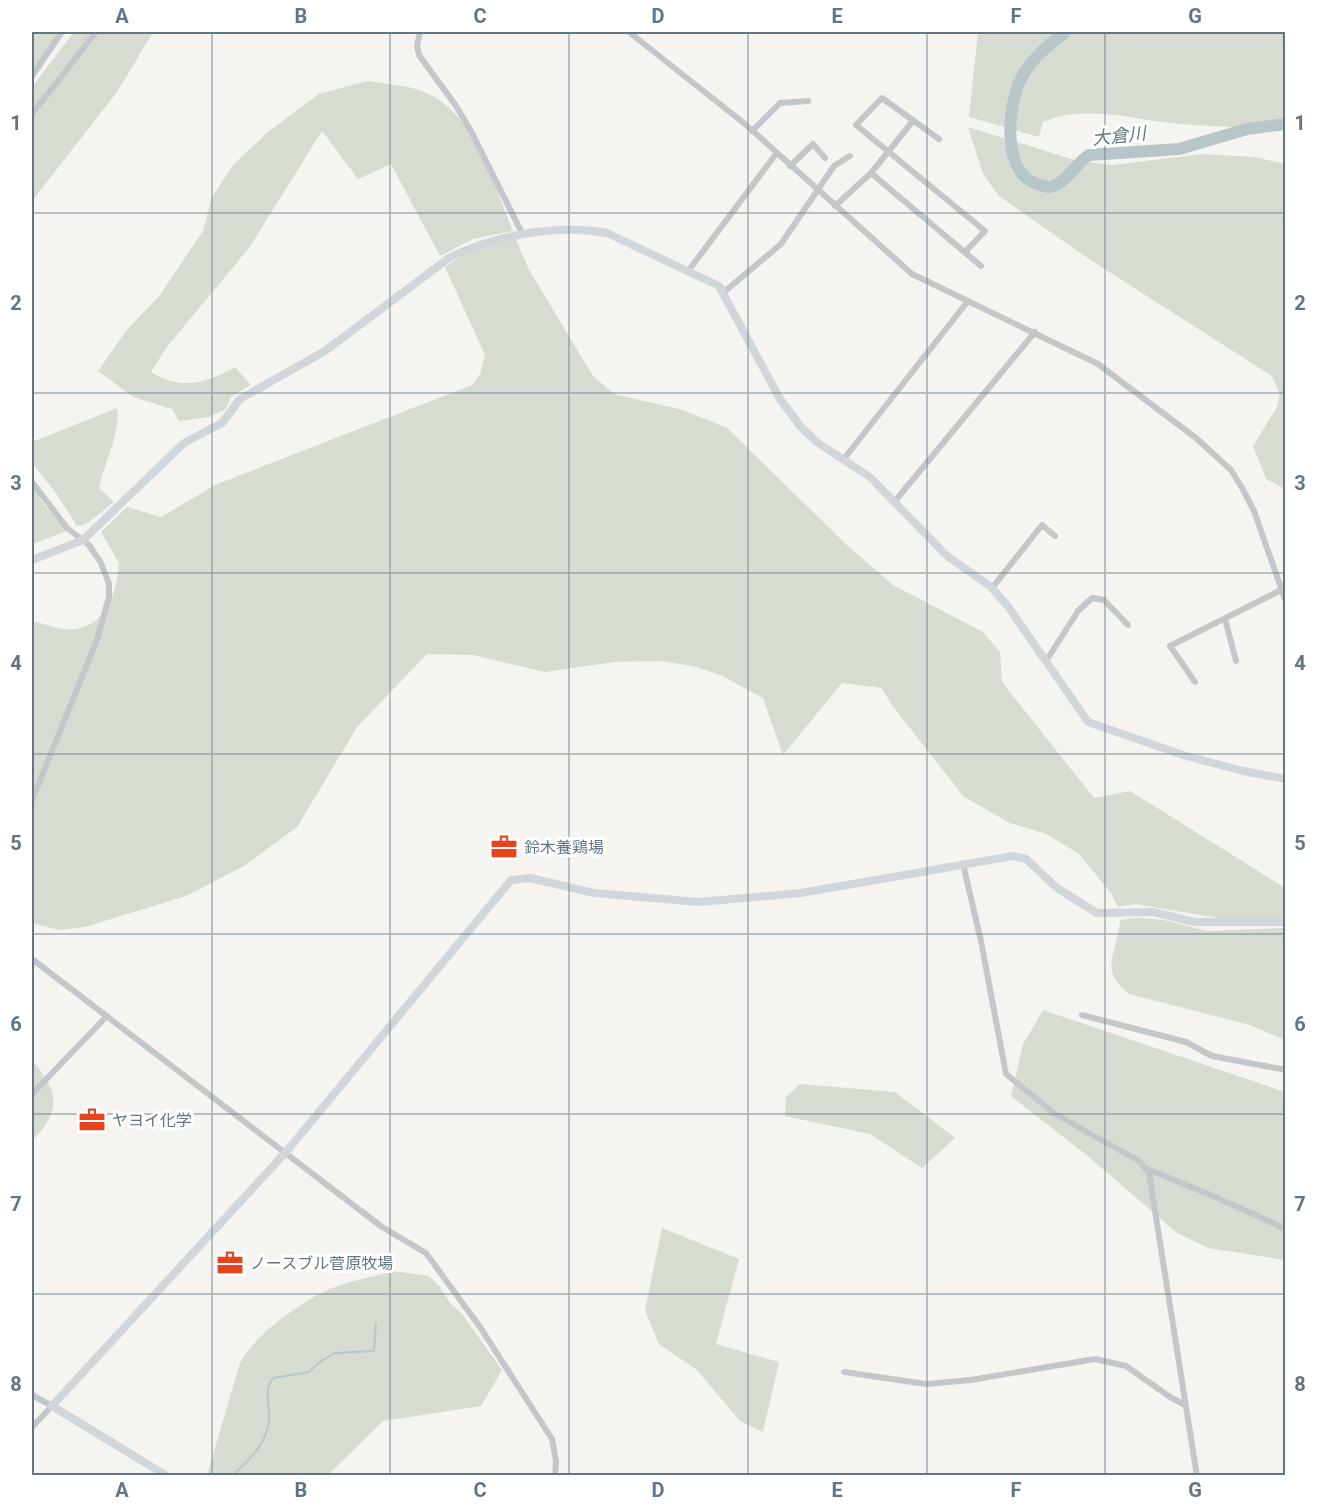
<svg xmlns="http://www.w3.org/2000/svg" width="1317" height="1507" font-family="Roboto,'Noto Sans JP',sans-serif">
<rect width="100%" height="100%" fill="#f5f4f0"/>
<g fill="#d6dcd1">
<path d="M 32,32 L 65,32 L 32,75 Z"/>
<path d="M 74,32 L 153,32 L 117,92 L 32,201 L 32,87 Z"/>
<path d="M 978,32 L 1285,32 L 1285,129 C 1250,127 1215,127 1179,124 C 1135,120 1085,104 1043,122 L 1039,137 L 969,117 Z"/>
<path d="M 368,81 C 385,84 406,85 422,91 C 476,112 493,183 513,231 L 473,239 L 440,256 L 391,164 L 358,179 L 322,131 L 249,248 L 166,348 L 151,372 C 183,391 206,383 235,367 L 251,385 L 231,397 L 226,409 L 209,417 L 179,421 L 172,409 L 133,397 L 98,371 L 126,331 L 160,295 L 203,231 L 212,197 L 234,164 L 268,132 L 319,94 Z"/>
<path d="M 968,127 L 1078,161 L 1112,165 L 1203,154 L 1255,157 L 1285,164 L 1285,489 L 1266,479 L 1253,446 L 1277,407 L 1280,394 L 1272,376 L 1089,259 L 999,196 L 983,174 Z"/>
<path d="M 516,239 L 528,268 L 593,376 L 614,394 L 683,410 L 727,428 L 849,547 L 893,585 L 983,632 L 1000,652 L 1002,682 L 1094,798 L 1130,791 L 1285,888 L 1285,918 L 1236,921 L 1135,904 L 1118,907 L 1111,893 L 1078,853 L 1046,834 L 1010,823 L 964,797 L 891,704 L 882,688 L 842,683 L 783,755 L 763,698 L 720,675 L 693,666 L 661,661 L 614,662 L 545,672 L 473,655 L 427,654 L 357,727 L 297,827 L 244,866 L 186,896 L 85,927 L 59,930 L 32,923 L 32,622 C 43,622 52,628 64,629 C 103,633 117,596 119,563 L 101,532 L 127,507 L 161,517 L 215,485 L 472,385 L 480,374 L 485,355 L 445,267 L 476,246 Z"/>
<path d="M 117,408 C 121,432 104,463 99,488 L 114,502 L 86,524 L 77,526 L 56,493 L 32,463 L 32,442 Z"/>
<path d="M 32,482 L 42,502 L 67,531 L 32,544 Z"/>
<path d="M 1138,918 L 1164,920 L 1207,931 L 1285,928 L 1285,1040 L 1250,1025 L 1129,994 C 1097,969 1118,953 1120,920 Z"/>
<path d="M 1043,1010 L 1285,1092 L 1285,1260 L 1208,1248 L 1177,1233 L 1089,1157 L 1011,1096 L 1023,1044 Z"/>
<path d="M 32,1060 C 59,1092 62,1110 32,1141 Z"/>
<path d="M 800,1084 L 895,1092 L 955,1138 L 922,1168 L 870,1134 L 785,1116 L 786,1097 Z"/>
<path d="M 662,1228 L 739,1259 L 716,1344 L 779,1362 L 763,1432 L 740,1421 L 697,1370 L 659,1344 L 645,1310 Z"/>
<path d="M 393,1271 L 429,1276 L 439,1286 L 450,1303 L 462,1314 L 502,1370 L 481,1406 L 383,1421 L 328,1475 L 207,1475 L 240,1363 C 257,1333 291,1310 321,1293 C 342,1282 370,1278 393,1271 Z"/>
</g>
<g fill="none" stroke-linecap="round" stroke-linejoin="round">
<path stroke="#b9c6c9" stroke-width="2" d="M 232,1476 C 250,1459 270,1441 269,1415 C 269,1401 264,1390 273,1378 L 309,1372 L 321,1361 L 335,1353 L 374,1351 L 376,1324"/>
<path stroke="#b9c6c9" stroke-width="12" d="M 1065,32 C 1048,46 1031,58 1021,79 C 1008,104 1002,166 1032,182 C 1037,184 1044,187 1050,187 C 1066,184 1076,163 1089,155 L 1179,149 L 1247,129 L 1286,124"/>
<g stroke="#c4c7ca" stroke-width="6">
<path d="M 420,32 L 417,46 L 419,55 L 456,106 L 471,131 L 522,233"/>
<path d="M 629,32 L 745,124 L 912,274 L 1098,364 L 1196,438 L 1231,470 L 1241,486 L 1254,511 L 1286,602"/>
<path d="M 32,76 L 62,32"/>
<path d="M 32,114 L 96,32"/>
<path d="M 752,131 L 780,103 L 808,101"/>
<path d="M 939,139 L 882,98 L 856,125 L 985,231 L 965,252"/>
<path d="M 790,166 L 813,144 L 825,158"/>
<path d="M 871,173 L 981,266"/>
<path d="M 835,206 L 871,173 L 913,121"/>
<path d="M 689,270 L 776,154"/>
<path d="M 724,292 L 781,244 L 834,166 L 850,156"/>
<path d="M 843,460 L 968,301"/>
<path d="M 32,482 L 67,528 L 89,545 L 101,563 L 109,584 L 109,597 L 97,640 L 32,800"/>
<path d="M 895,501 L 1035,332"/>
<path d="M 992,588 L 1042,525 L 1055,536"/>
<path d="M 1225,619 L 1236,661"/>
<path d="M 1046,661 L 1078,611 L 1092,598 L 1104,600 L 1128,625"/>
<path d="M 1195,682 L 1170,646 L 1281,590"/>
<path d="M 963,864 L 981,941 L 1006,1074 L 1055,1114 L 1139,1161 L 1149,1173 L 1197,1476"/>
<path d="M 32,959 L 382,1227 L 426,1253 L 480,1327 L 552,1439 L 556,1461 L 555,1476"/>
<path d="M 1082,1015 L 1186,1042 L 1212,1056 L 1286,1070"/>
<path d="M 32,1094 L 107,1016"/>
<path d="M 1147,1169 L 1211,1195 L 1286,1229"/>
<path d="M 844,1372 L 926,1384 L 971,1380 L 1095,1359 L 1126,1366 L 1170,1397 L 1185,1405"/>
<path d="M 32,1395 L 52,1406 L 32,1427"/>
</g>
<g stroke="#d1d6da" stroke-width="8">
<path d="M 32,560 L 83,540 L 184,443 L 222,423 L 240,399 L 325,351 L 449,258 C 496,235 555,224 607,233 L 719,286 L 780,399 L 801,427 L 818,443 L 870,477 L 947,556 L 990,586 L 1007,605 L 1088,722 L 1183,755 L 1243,771 L 1286,779"/>
<path d="M 167,1476 L 52,1406 L 286,1152 L 511,880 L 530,878 L 594,893 L 699,902 L 801,893 L 1013,856 L 1026,859 L 1057,888 L 1097,913 L 1153,912 L 1194,922 L 1286,922"/>
</g>
</g>
<path fill="none" stroke="#637582" stroke-width="1.5" stroke-opacity="0.55" d="M 212,32 L 212,1476M 390,32 L 390,1476M 569,32 L 569,1476M 748,32 L 748,1476M 927,32 L 927,1476M 1105,32 L 1105,1476M 32,213 L 1286,213M 32,393 L 1286,393M 32,573 L 1286,573M 32,754 L 1286,754M 32,934 L 1286,934M 32,1114 L 1286,1114M 32,1294 L 1286,1294"/>
<defs>
<g id="office-bare" transform="scale(2.07)"><path d="M-6-3h4V-5.5h4V-3h4V5H-6ZM-1-4.5V-3h2v-1.5ZM-6 0V1H6V0Z" fill="#e7441e" stroke="#fff" stroke-width="2.5" paint-order="stroke"/></g>
</defs>
<g fill-rule="evenodd">
<use href="#office-bare" x="504" y="847"/>
<use href="#office-bare" x="92" y="1120"/>
<use href="#office-bare" x="230" y="1263"/>
</g>
<g text-anchor="middle" stroke-width="6" stroke-linejoin="round" paint-order="stroke">
<g font-size="16" fill="#637582" stroke="#fff" text-anchor="start">
<text x="524" y="853">鈴木養鶏場</text>
<text x="112" y="1126">ヤヨイ化学</text>
<text x="250" y="1269">ノースブル菅原牧場</text>
</g>
<g font-size="18" font-style="italic" fill="#5e787f" stroke="#fff">
<text transform="translate(1119 136) rotate(-6)" y="6">大倉川</text>
</g>
</g>
<rect width="1317" height="1507" fill="none" stroke="#ffffff" stroke-width="66"/>
<rect x="33" y="33" width="1251" height="1441" fill="none" stroke="#637582" stroke-width="2"/>
<g font-size="20" text-anchor="middle" font-weight="bold" fill="#637582">
<text x="122" y="23">A</text>
<text x="301" y="23">B</text>
<text x="480" y="23">C</text>
<text x="658" y="23">D</text>
<text x="837" y="23">E</text>
<text x="1016" y="23">F</text>
<text x="1195" y="23">G</text>
<text x="16" y="130">1</text>
<text x="1300" y="130">1</text>
<text x="16" y="310">2</text>
<text x="1300" y="310">2</text>
<text x="16" y="490">3</text>
<text x="1300" y="490">3</text>
<text x="16" y="670">4</text>
<text x="1300" y="670">4</text>
<text x="16" y="850">5</text>
<text x="1300" y="850">5</text>
<text x="16" y="1031">6</text>
<text x="1300" y="1031">6</text>
<text x="16" y="1211">7</text>
<text x="1300" y="1211">7</text>
<text x="16" y="1391">8</text>
<text x="1300" y="1391">8</text>
<text x="122" y="1497">A</text>
<text x="301" y="1497">B</text>
<text x="480" y="1497">C</text>
<text x="658" y="1497">D</text>
<text x="837" y="1497">E</text>
<text x="1016" y="1497">F</text>
<text x="1195" y="1497">G</text>
</g>
</svg>
